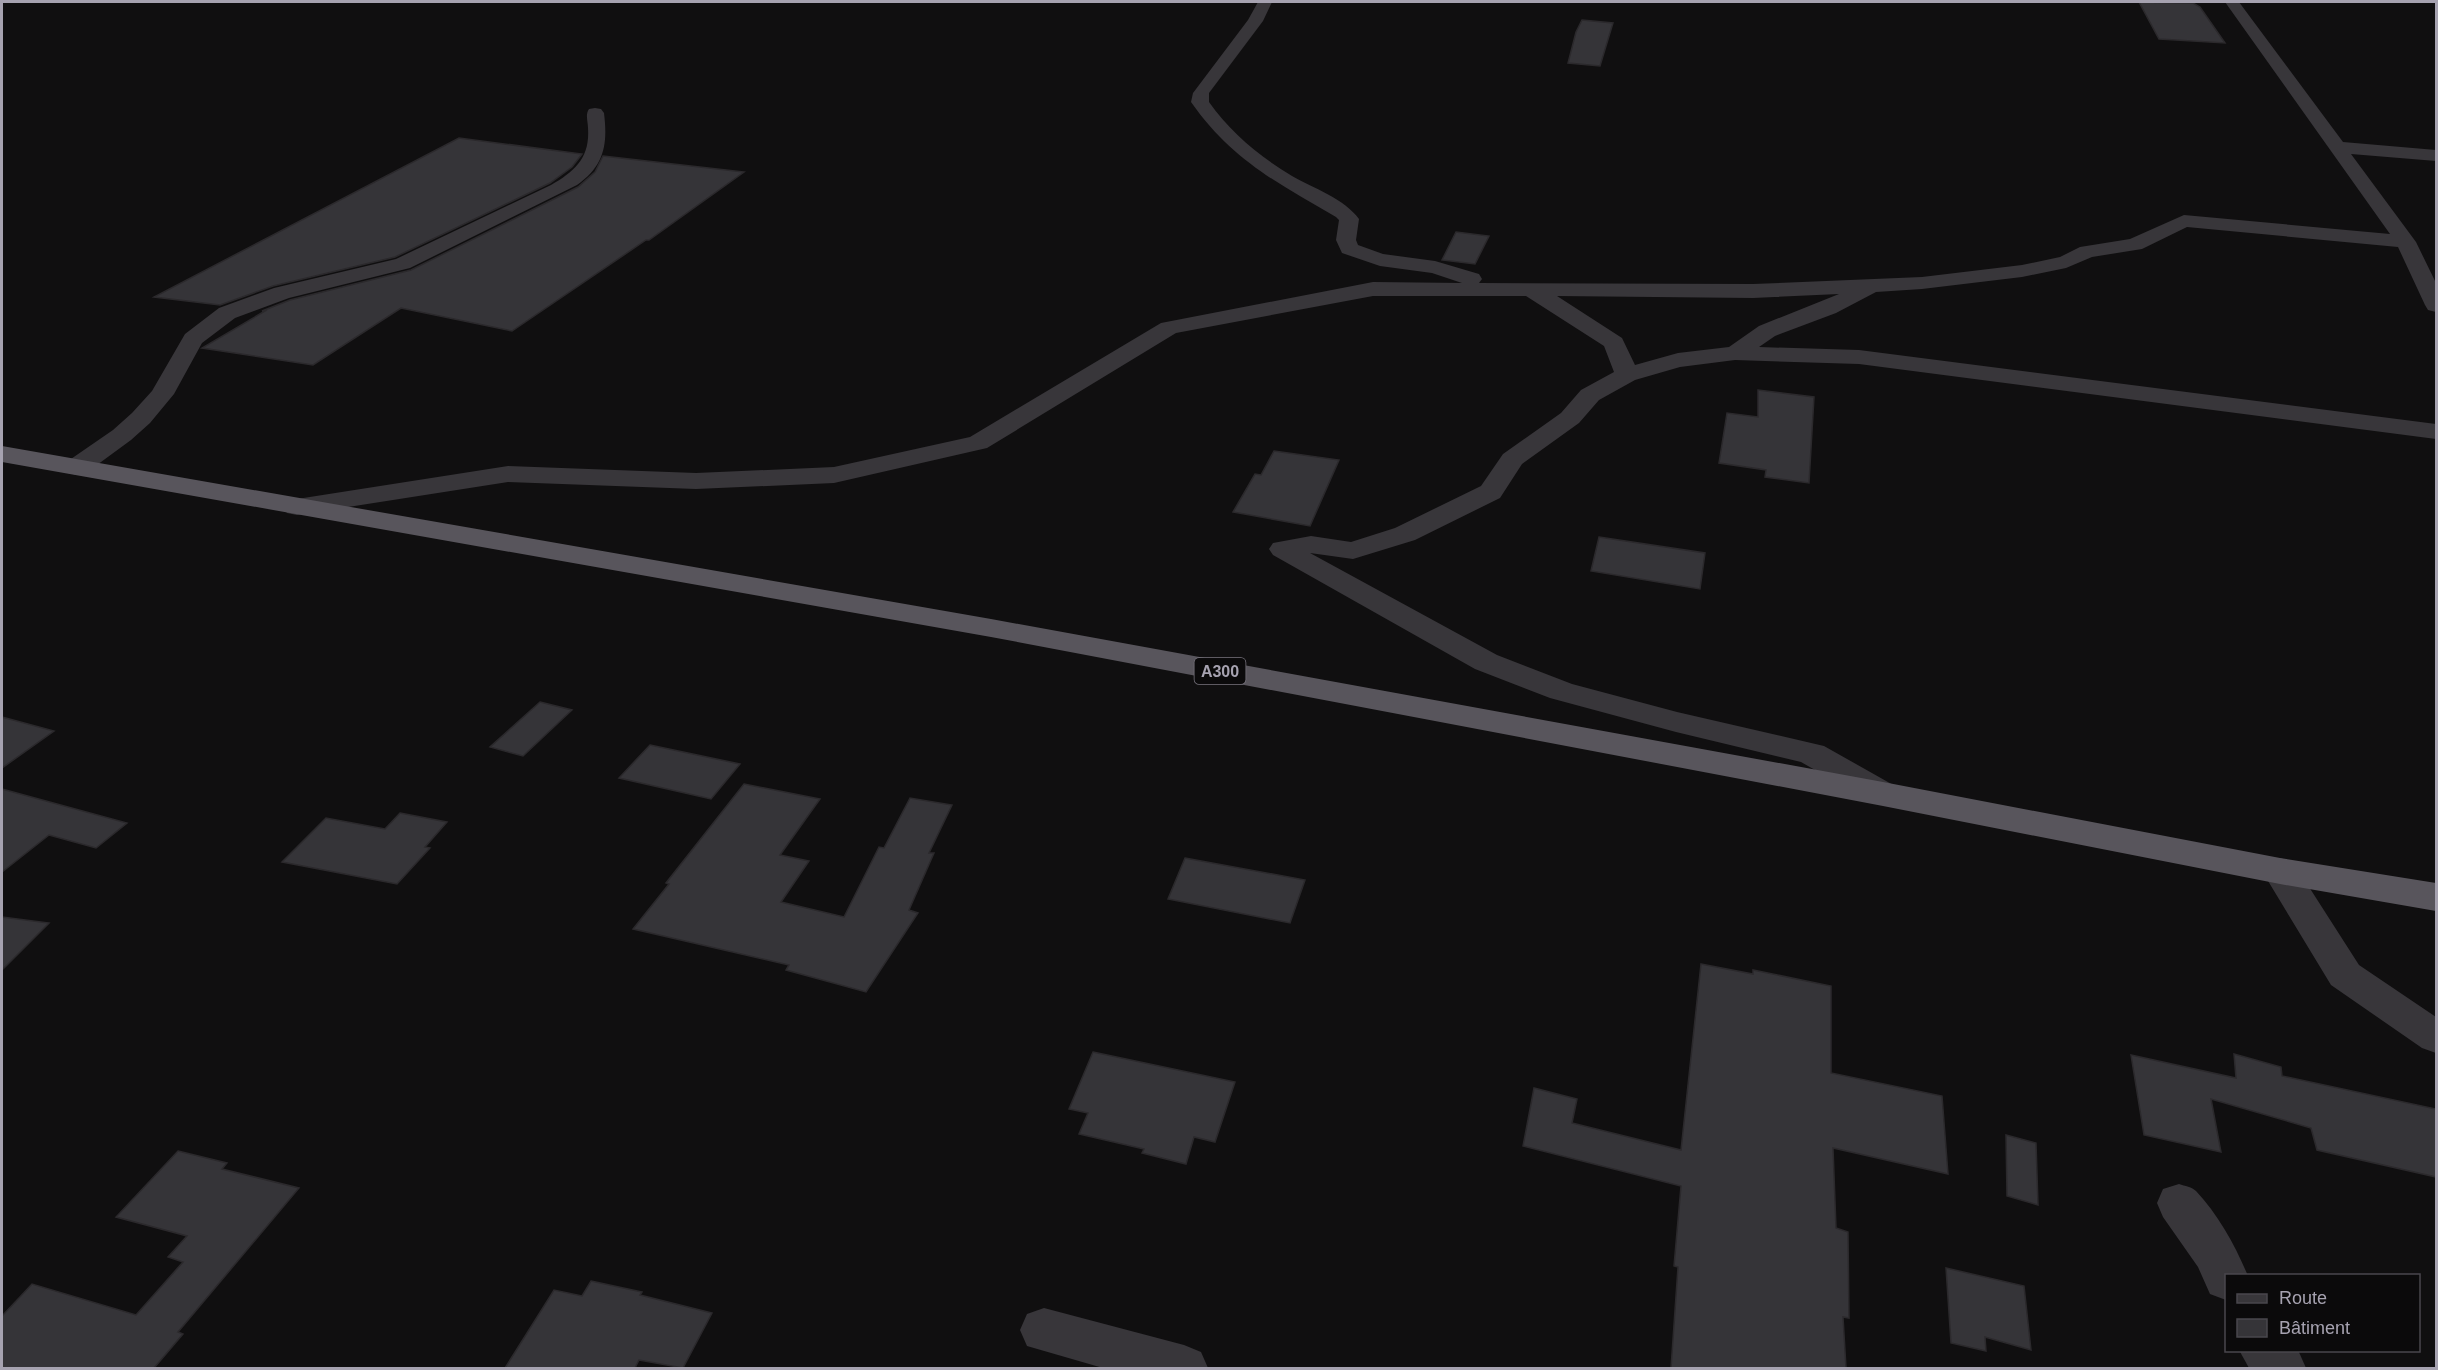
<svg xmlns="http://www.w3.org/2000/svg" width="2438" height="1370" font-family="Helvetica,sans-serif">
<rect width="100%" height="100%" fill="#100f10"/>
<g fill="#353438" stroke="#2b292c" stroke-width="1.5">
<path d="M 2139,2 L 2193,3 L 2200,7 L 2225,43 L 2159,39 Z"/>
<path d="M 1582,20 L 1613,23 L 1600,66 L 1568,63 L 1576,32 Z"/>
<path d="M 459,138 L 582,154 L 572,167 L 550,183 L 395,257 L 273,286 L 220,305 L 154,297 Z"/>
<path d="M 603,156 L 744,172 L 649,240 L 646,240 L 512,331 L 401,308 L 313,365 L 202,348 L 265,311 L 262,311 L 290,300 L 411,270 L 578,187 L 595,172 Z"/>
<path d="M 1456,232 L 1489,236 L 1475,264 L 1442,260 Z"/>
<path d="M 1758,390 L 1814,397 L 1809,483 L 1765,477 L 1766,470 L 1719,463 L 1727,413 L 1758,417 Z"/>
<path d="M 1274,451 L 1339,460 L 1310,526 L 1233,512 L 1255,474 L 1261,475 Z"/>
<path d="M 1599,537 L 1705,553 L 1700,589 L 1591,571 Z"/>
<path d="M 540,702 L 572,710 L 523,756 L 490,747 Z"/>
<path d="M 2,717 L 54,731 L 2,768 Z"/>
<path d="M 650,745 L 740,764 L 711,799 L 619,778 Z"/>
<path d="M 744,784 L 820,799 L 780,855 L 809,861 L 781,902 L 844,917 L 879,847 L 884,848 L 910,798 L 952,805 L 929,853 L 934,853 L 909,910 L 918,913 L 866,992 L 786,970 L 789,965 L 633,929 L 669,884 L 666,883 Z"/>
<path d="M 2,789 L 127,823 L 96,848 L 49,835 L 2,872 Z"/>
<path d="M 400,813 L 447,822 L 425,847 L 430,848 L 397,884 L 282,862 L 326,818 L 385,829 Z"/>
<path d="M 1185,858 L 1305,880 L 1290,923 L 1168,899 Z"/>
<path d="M 2,917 L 49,923 L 2,970 Z"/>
<path d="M 1701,964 L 1753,974 L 1753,970 L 1831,986 L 1831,1073 L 1942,1096 L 1948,1174 L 1833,1148 L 1836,1228 L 1848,1232 L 1849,1318 L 1843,1317 L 1846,1368 L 1671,1368 L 1678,1267 L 1674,1266 L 1681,1186 L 1523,1146 L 1534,1088 L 1577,1099 L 1572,1123 L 1681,1150 Z"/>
<path d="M 1093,1052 L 1235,1082 L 1215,1142 L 1194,1137 L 1186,1164 L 1142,1153 L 1144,1149 L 1079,1134 L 1088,1113 L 1069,1109 Z"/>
<path d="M 2234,1054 L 2281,1067 L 2282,1076 L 2436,1109 L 2436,1177 L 2317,1150 L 2311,1128 L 2211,1099 L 2221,1152 L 2144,1135 L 2131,1055 L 2236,1078 Z"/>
<path d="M 2006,1135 L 2036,1143 L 2038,1205 L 2007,1196 Z"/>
<path d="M 178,1151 L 227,1163 L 222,1169 L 299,1188 L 178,1332 L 183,1334 L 154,1368 L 2,1368 L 2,1316 L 32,1284 L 136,1315 L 183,1262 L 168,1257 L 187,1236 L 116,1217 Z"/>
<path d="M 1946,1268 L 2024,1286 L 2031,1350 L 1985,1337 L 1986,1351 L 1951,1343 Z"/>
<path d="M 591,1281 L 642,1292 L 640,1295 L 712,1313 L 683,1368 L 639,1360 L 635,1368 L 505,1368 L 554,1290 L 582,1296 Z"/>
</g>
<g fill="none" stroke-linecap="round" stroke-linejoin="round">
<g fill="#38363a" fill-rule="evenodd">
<path d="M 1258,2 L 1272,2 L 1263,21 L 1209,93 L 1209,102 C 1231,133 1259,156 1292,176 C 1313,188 1345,199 1359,219 L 1356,240 L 1358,245 L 1383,254 L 1435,261 L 1479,274 L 1482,279 L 1479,283 L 1753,284 L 1922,277 L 2022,265 L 2060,257 L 2080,247 L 2130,239 L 2184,215 L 2390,234 L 2225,2 L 2239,2 L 2343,142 L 2436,150 L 2436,161 L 2351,154 L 2416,242 L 2436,283 L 2436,312 L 2428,310 L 2425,305 L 2398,247 L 2187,227 L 2142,249 L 2092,257 L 2066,268 L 2022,277 L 1922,289 L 1876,292 L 1836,313 L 1775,336 L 1759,347 L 1859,350 L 2436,424 L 2436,439 L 1859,364 L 1735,360 L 1680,367 L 1635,380 L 1599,400 L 1579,423 L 1522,464 L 1500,498 L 1415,540 L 1353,559 L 1310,553 L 1497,655 L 1572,684 L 1677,712 L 1824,746 L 1895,786 L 1900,794 L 1895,802 L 1883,805 L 1871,802 L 1801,762 L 1676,732 L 1550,698 L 1475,669 L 1273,555 L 1269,549 L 1273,543 L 1311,536 L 1351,542 L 1395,528 L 1481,486 L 1503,454 L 1561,413 L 1581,390 L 1614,372 L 1604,346 L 1526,296 L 1373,296 L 1176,333 L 987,448 L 834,483 L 696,489 L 508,482 L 297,515 L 287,513 L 283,507 L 287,501 L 297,499 L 508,466 L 696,473 L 834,467 L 970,437 L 1161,323 L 1373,282 L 1462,283 L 1432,273 L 1380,266 L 1342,253 L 1336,240 L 1339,220 L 1336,217 C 1277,183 1231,159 1191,102 L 1193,93 L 1248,20 ZM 1839,294 L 1759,326 L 1729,347 L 1678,353 L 1635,365 L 1622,338 L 1557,296 L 1753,298 Z"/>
<path d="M 595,108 L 601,109 L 604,113 C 608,145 604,166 577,185 L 410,268 L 289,298 L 235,318 L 202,343 L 174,394 L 150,423 L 131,440 L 86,473 L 77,475 L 68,473 L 64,467 L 68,461 L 113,430 L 132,413 L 152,391 L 185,334 L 219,308 L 274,288 L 396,259 L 551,185 C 575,171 590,158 588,128 C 588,121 585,115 589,109 Z"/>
<path d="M 2280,858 L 2293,862 L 2359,965 L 2436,1017 L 2436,1053 L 2422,1048 L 2331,985 L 2262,871 L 2267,862 Z"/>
<path d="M 2179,1184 C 2185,1186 2192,1187 2196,1191 C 2218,1214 2236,1247 2248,1276 L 2226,1276 L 2226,1300 L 2210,1294 L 2198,1267 L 2163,1217 L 2157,1203 L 2163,1189 Z"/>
<path d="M 1044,1308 L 1184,1345 L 1201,1352 L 1208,1368 L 1103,1368 L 1027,1346 L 1020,1330 L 1027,1314 Z"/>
<path d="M 2239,1350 L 2298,1350 L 2306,1368 L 2249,1368 Z"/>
</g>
<path fill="#58555c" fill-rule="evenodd" d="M 2,446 L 991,619 L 1883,782 L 2280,858 L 2436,883 L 2436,911 L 2280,884 L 1883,806 L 991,637 L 2,462 Z"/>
</g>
<g text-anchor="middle" stroke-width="5" stroke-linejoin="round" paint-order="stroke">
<rect fill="#0b0a0b" stroke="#78747e" stroke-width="1.5" x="1194.5" y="658" width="51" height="26" rx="4.5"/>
<g font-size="16" font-weight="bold" fill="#a6a2b0">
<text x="1220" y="677">A300</text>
</g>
</g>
<rect width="2438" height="1370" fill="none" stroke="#a6a2b0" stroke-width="6"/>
<rect x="2225" y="1274" width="195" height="78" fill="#0b0a0b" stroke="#49474d" stroke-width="1.5"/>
<rect x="2237" y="1294" width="30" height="9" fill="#38363a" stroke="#49474d" stroke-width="1.5"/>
<text x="2279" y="1304" font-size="18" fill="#a6a2b0">Route</text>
<rect x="2237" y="1319" width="30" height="18" fill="#353438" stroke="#49474d" stroke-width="1.5"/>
<text x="2279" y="1334" font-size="18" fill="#a6a2b0">Bâtiment</text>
</svg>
